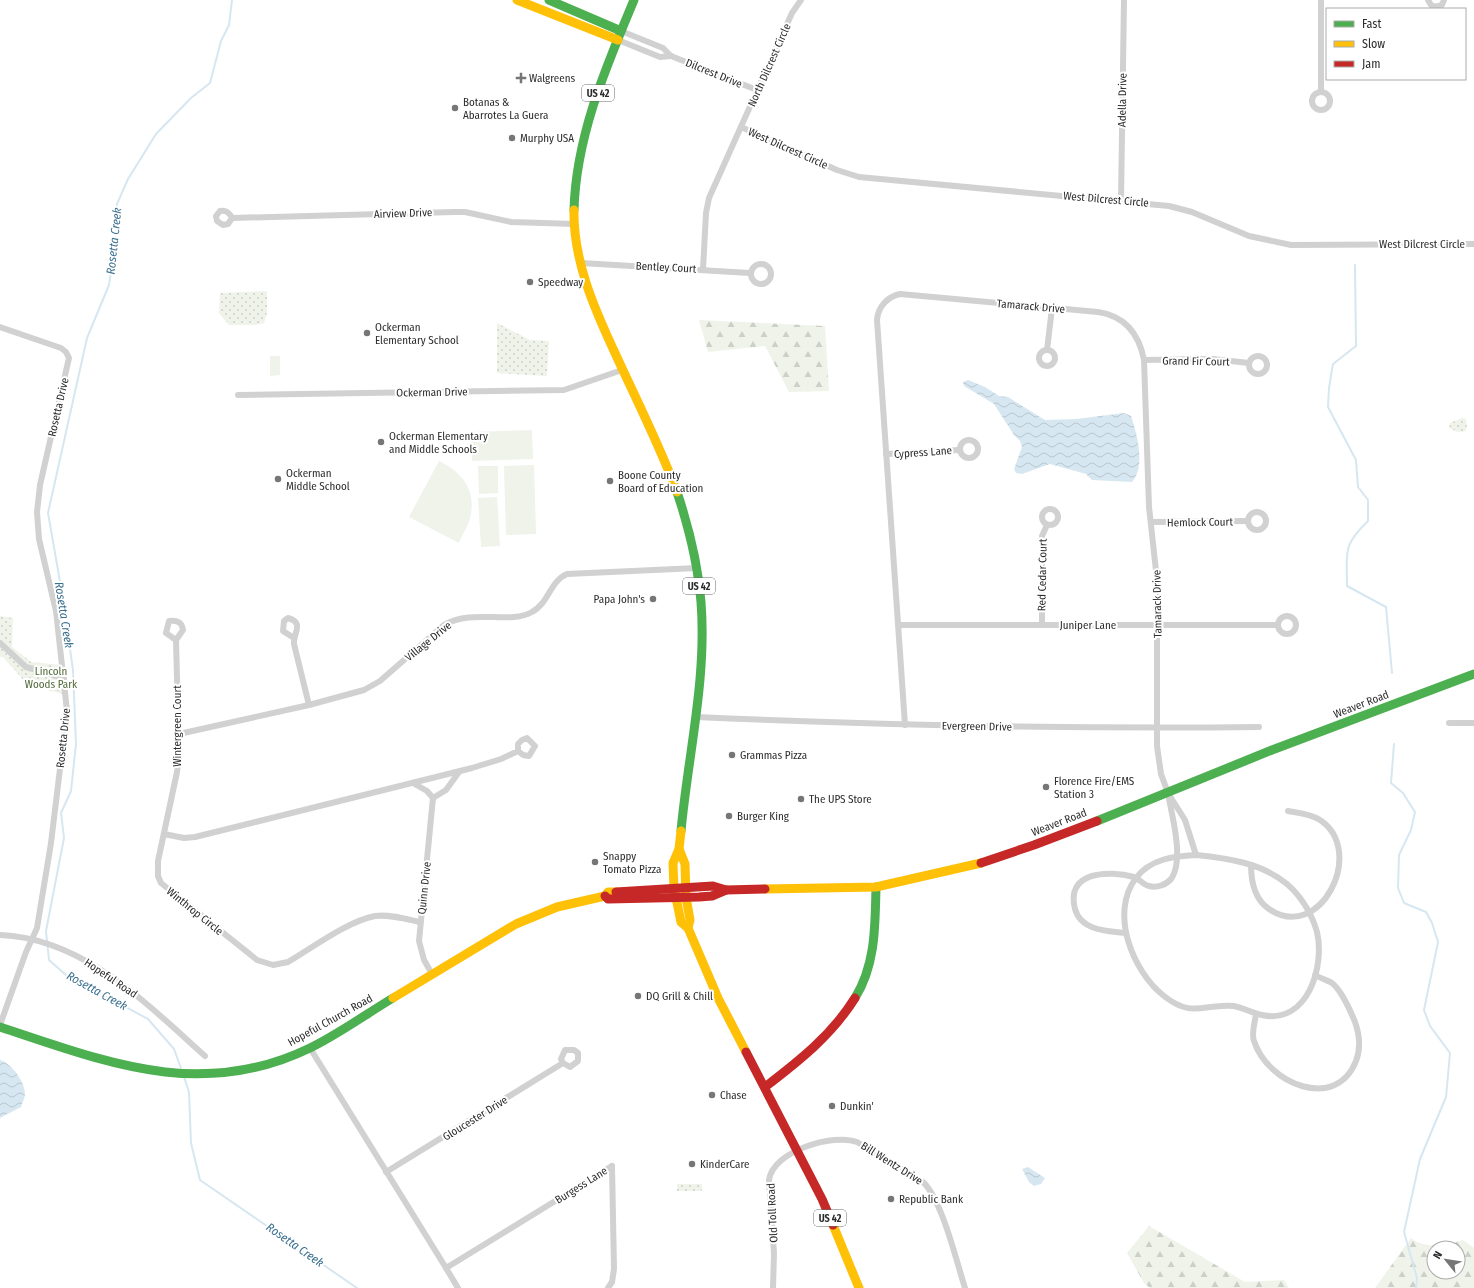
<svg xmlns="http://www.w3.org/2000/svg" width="1474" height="1288" font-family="'Fira Sans Condensed',sans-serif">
<defs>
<pattern id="forest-firs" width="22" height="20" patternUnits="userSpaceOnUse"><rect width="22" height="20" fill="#eff3ea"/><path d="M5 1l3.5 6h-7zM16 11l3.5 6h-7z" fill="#cdd0c9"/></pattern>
<pattern id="park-dots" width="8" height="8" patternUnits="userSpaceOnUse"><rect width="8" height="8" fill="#eff3ea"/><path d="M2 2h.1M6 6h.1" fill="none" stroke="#cdd0c9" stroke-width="1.8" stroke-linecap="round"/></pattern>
<pattern id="water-waves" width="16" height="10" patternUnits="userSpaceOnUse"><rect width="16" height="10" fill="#d6e7f1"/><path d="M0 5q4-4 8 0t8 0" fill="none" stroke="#b8c6cf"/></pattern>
</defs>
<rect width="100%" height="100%" fill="#fff"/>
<g fill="url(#forest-firs)" fill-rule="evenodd">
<path d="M 699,320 L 825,326 L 829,391 L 789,392 L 765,346 L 708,352 Z"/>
<path d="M 1149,1226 L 1245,1282 L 1284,1280 L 1289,1288 L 1150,1288 L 1144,1283 L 1127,1253 Z"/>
<path d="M 1411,1238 C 1426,1250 1446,1245 1463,1240 L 1474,1248 L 1474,1288 L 1375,1288 ZM 1434,1248 L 1458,1248 L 1458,1272 L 1434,1272 Z"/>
</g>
<g fill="url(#park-dots)">
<path d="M 267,291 L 267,313 L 264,323 L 256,325 L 229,325 L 219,313 L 220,293 Z"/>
<path d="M 497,323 L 530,340 L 549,341 L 547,376 L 497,373 Z"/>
<path d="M 1462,418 L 1466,419 L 1467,425 L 1466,431 L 1458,432 L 1449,428 L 1450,423 Z"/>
<path d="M 0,616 L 13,618 L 12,647 L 31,662 L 62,665 L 66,695 L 27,684 L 3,657 L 0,657 Z"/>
<rect x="677" y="1184" width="25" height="7"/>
</g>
<g fill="#eff3ea">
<path d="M 270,356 L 280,356 L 280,375 L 270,376 Z"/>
<path d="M 532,430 L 533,459 L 472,461 L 471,432 Z"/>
<path d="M 439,461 C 462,472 477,490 470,518 C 468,526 462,535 459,543 L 409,517 Z"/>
<path d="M 534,465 L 536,534 L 506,535 L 504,466 Z"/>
<path d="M 478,466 L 498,466 L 498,493 L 479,494 Z"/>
<path d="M 497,497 L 500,546 L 481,547 L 478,498 Z"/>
</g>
<g fill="url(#water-waves)">
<path d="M 968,380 L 985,387 L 999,396 L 1008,397 L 1045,420 L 1076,419 L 1124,413 L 1131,416 C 1137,434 1146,466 1132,482 L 1092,480 L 1086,474 L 1050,464 L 1022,474 L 1016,473 L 1014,469 L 1022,447 L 1020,441 L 1014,435 L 994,404 L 964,386 L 963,382 Z"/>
<path d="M 0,1060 C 12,1064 25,1082 25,1094 C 25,1098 22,1103 21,1107 L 0,1118 Z"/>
<path d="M 1028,1167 L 1045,1178 L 1041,1184 L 1034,1186 L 1029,1182 L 1022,1169 Z"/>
</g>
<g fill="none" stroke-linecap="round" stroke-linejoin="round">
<g stroke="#d6e7f1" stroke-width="2">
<path d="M 1355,265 L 1356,346 L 1333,364 L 1329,388 L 1328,407 L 1356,460 L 1358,487 L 1368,500 L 1368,521 C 1342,546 1347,552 1347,586 L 1386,607 L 1392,673"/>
<path d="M 1394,744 L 1391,783 L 1403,793 L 1415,812 L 1411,830 L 1399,855 L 1398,888 L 1404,903 L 1426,912 L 1432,923 L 1438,942 L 1424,1010 L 1430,1026 L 1450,1053 L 1446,1097 L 1420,1159 L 1404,1232 L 1417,1278 L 1416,1288"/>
<path d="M 182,1071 L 174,1049 L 148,1019 L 66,975 L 49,960 L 46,931 L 64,838 L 61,813 L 71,791 L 76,744 L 73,670 L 62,593 L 48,513 L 87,338 L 109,285 L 116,239 L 117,204 L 128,179 L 156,134 L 191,98 L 210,83 L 221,41 L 229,25 L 232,0"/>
<path d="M 184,1077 L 189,1092 L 191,1143 L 200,1180 L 357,1288"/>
</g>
<g stroke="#d1d1d1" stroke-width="6">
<path d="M 1428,0 L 1431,5 L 1435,7 L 1442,5 L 1444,0"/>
<path d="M 621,31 L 663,48 L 671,56 L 757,90"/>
<path d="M 618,40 L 660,57 L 671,56"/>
<path d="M 1321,92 L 1321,0"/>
<circle cx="1321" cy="101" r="9"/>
<path d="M 741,127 L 837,170 L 859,177 L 1169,206 L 1192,212 L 1249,236 L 1291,245 L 1474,244"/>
<path d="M 1121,201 L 1124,0"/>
<path d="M 232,218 L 228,224 L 223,225 L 217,221 L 216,216 L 220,211 C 226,210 229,212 232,218 L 454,212 L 465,212 L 511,222 L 574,224"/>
<path d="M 581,263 L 750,273"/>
<circle cx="761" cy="274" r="10"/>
<path d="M 703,269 L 706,213 L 709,198 L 792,13 L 801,0"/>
<path d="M 0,327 L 61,348 L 66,352 L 69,358 L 40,485 L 37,512 L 39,539 L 56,611 L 67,711 L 51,843 L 37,928 L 26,952 L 0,1025"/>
<circle cx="1047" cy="358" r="8"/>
<path d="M 1047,350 L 1052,308"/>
<circle cx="1258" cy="365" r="9"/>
<path d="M 1144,360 L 1213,359 L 1249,363"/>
<path d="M 238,395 L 564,390 L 622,370"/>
<circle cx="969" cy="449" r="9"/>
<path d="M 886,454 L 959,450"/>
<circle cx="1050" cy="517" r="8"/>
<circle cx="1257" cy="521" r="9"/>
<path d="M 1151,522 L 1248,521"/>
<circle cx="1287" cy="625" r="9"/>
<path d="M 898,625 L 1278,625"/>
<path d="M 1042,625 L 1042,536 L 1047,525"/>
<path d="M 294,638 L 283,631 L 284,621 L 288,618 C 305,623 293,633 294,644 L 309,705"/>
<path d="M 176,640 L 166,633 L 169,621 C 177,620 182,622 183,630 L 176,640 L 179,755 L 177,772 L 158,861 L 158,876 L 161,883 L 257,960 L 273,965 L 288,962 C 312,948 348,921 375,916 C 389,914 406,919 420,922"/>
<path d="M 0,643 L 26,667 L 64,678"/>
<path d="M 696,717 C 883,725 1071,729 1259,727"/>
<path d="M 1449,723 L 1474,723"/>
<path d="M 905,725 L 877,320 C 878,307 887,297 900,294 L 1098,312 C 1125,316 1139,334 1144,360 L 1149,507 L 1157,580 L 1157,746 L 1161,774 L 1168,793 L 1185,820 L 1196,855"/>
<path d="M 179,734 L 309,705 L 364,690 L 380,681 L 444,625 C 473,608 509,625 532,612 C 549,603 550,581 567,574 L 697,568"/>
<path d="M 413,783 L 427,791 L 433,798 L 419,941 L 424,960 L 432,974"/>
<path d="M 433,798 L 446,790 L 459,772"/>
<path d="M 164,834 L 184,838 L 195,837 L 472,768 L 501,759 L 518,751 L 523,755 L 529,756 L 535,746 L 527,738 L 522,740 L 518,744 L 518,751"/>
<path d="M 1196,855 C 1227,858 1262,863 1287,884 C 1301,896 1312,914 1317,932 C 1325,966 1308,1025 1262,1015 C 1253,1013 1243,1008 1234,1006 C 1204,1003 1193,1019 1164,996 C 1133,972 1109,913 1136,878 C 1150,859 1174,856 1196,855 Z"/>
<path d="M 1251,865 C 1251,882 1254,899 1269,909 C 1320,944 1367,851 1320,820 C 1311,814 1299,813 1288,811"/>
<path d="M 1126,933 C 1108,931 1081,931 1075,909 C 1065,871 1109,870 1134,877 C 1140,879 1143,885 1149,886 C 1157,888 1166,885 1171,879 C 1184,861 1173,819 1169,799"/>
<path d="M 0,935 C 83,938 147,1004 205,1056"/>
<path d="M 1256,1014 C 1255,1022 1251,1033 1254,1041 C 1268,1084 1336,1112 1356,1061 C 1361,1048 1360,1036 1355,1022 C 1351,1012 1341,990 1332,983 C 1327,980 1320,978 1315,975"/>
<path d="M 310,1048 L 446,1268"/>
<path d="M 386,1172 L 563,1063 L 570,1067 L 578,1061 L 578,1053 L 574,1050 L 565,1050 L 561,1059 L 563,1063"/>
<path d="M 458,1288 L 446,1268 L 612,1166"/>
<path d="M 608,1288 L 612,1282 L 614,1269 L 612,1166"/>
<path d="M 773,1288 L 774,1253 L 769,1180 C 773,1151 833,1133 857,1142 L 923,1182 C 942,1200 956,1260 965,1288"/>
</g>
<g stroke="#4caf50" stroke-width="9">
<path d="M 549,0 L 621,31"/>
<path d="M 574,210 C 576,136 606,67 634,0"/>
<path d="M 677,492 C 689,528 698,564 701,602 C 707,679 688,755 681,831"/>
<path d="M 1097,821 L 1272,750 L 1474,674"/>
<path d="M 855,998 C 876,964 875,925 876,887"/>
<path d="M 0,1027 C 106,1062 201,1101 310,1048 C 339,1034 366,1014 393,998"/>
</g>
<g stroke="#ffc107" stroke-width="9">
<path d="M 517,0 L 618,40"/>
<path d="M 574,210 C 573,260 594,308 615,353 C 636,399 659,444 677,492"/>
<path d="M 681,831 L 679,849 L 673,863 L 674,888 L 681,922 L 688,928 L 718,998 L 746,1052"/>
<path d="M 679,849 L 685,864 L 686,897 L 690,920 L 688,928"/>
<path d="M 765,889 L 876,887 L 981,863"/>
<path d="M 393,998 L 516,924 L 557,907 L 605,896 L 608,892 L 616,892"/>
<path d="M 833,1225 L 859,1288"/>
</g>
<g stroke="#c62828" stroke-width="9">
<path d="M 981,863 L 1034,845 L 1097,821"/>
<path d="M 616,892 L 713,886 L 726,890 L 765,889"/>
<path d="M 605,896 L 608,899 L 699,897 L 712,896 L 726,890"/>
<path d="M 746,1052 L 822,1199 L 833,1225"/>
<path d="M 765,1087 C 799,1061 832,1035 855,998"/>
</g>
</g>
<g fill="#767676" stroke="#fff" stroke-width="1.5">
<path d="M519 72h4v4h4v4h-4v4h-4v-4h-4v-4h4z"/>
<circle cx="455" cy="108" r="4"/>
<circle cx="512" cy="138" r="4"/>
<circle cx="530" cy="282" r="4"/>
<circle cx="367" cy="333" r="4"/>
<circle cx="381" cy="442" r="4"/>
<circle cx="278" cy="479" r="4"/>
<circle cx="610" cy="481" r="4"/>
<circle cx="653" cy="599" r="4"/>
<circle cx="732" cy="755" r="4"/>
<circle cx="1046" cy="787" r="4"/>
<circle cx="801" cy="799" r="4"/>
<circle cx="729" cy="816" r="4"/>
<circle cx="595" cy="862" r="4"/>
<circle cx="638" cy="996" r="4"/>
<circle cx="712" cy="1095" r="4"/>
<circle cx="832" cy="1106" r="4"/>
<circle cx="692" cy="1164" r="4"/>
<circle cx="891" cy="1199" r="4"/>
</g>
<g text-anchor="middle" stroke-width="4" stroke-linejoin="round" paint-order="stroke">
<g fill="#fff" stroke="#6b6b6b" stroke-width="1">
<rect x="582" y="85" width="32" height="16" rx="3"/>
<rect x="683" y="578" width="32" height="16" rx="3"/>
<rect x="814" y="1210" width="32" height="16" rx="3"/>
</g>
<g font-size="10" font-weight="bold" fill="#2c2c2c">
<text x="598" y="97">US 42</text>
<text x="699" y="590">US 42</text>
<text x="830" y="1222">US 42</text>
</g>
<g font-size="11" fill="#2c2c2c" stroke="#fff">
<text transform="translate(769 65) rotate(-66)" y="4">North Dilcrest Circle</text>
<text transform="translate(714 73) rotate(22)" y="4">Dilcrest Drive</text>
<text transform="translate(1122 100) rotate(-89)" y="4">Adella Drive</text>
<text transform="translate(788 148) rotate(24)" y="4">West Dilcrest Circle</text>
<text transform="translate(1106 199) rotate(5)" y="4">West Dilcrest Circle</text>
<text transform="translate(403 213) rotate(-2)" y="4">Airview Drive</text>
<text x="1422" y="248">West Dilcrest Circle</text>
<text transform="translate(666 267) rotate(3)" y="4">Bentley Court</text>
<text transform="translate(1031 306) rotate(5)" y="4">Tamarack Drive</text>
<text transform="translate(1196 361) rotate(1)" y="4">Grand Fir Court</text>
<text transform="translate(432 392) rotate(-1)" y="4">Ockerman Drive</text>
<text transform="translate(58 407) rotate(-77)" y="4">Rosetta Drive</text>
<text transform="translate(923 452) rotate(-4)" y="4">Cypress Lane</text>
<text transform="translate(1200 522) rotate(-1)" y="4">Hemlock Court</text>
<text transform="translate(1042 575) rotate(-89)" y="4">Red Cedar Court</text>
<text transform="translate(1157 604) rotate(-91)" y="4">Tamarack Drive</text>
<text x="1088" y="629">Juniper Lane</text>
<text transform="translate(428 641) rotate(-39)" y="4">Village Drive</text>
<text transform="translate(1361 704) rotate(-21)" y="4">Weaver Road</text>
<text transform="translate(177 726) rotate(-90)" y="4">Wintergreen Court</text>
<text transform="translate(977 726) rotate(1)" y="4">Evergreen Drive</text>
<text transform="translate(63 738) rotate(-84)" y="4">Rosetta Drive</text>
<text transform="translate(1059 822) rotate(-21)" y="4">Weaver Road</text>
<text transform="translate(424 888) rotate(-84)" y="4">Quinn Drive</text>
<text transform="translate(195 911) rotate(39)" y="4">Winthrop Circle</text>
<text transform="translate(111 978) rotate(34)" y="4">Hopeful Road</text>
<text transform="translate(330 1020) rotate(-29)" y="4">Hopeful Church Road</text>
<text transform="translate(475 1118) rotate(-32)" y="4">Gloucester Drive</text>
<text transform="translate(892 1163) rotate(32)" y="4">Bill Wentz Drive</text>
<text transform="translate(581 1185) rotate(-32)" y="4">Burgess Lane</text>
<text transform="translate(772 1213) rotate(-93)" y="4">Old Toll Road</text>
</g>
<g font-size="11" fill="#2c2c2c" stroke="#fff" text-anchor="start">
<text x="529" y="82">Walgreens</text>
<text x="463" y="106">Botanas &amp;<tspan x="463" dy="13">Abarrotes La Guera</tspan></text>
<text x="520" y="142">Murphy USA</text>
<text x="538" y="286">Speedway</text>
<text x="375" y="331">Ockerman<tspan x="375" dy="13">Elementary School</tspan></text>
<text x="389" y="440">Ockerman Elementary<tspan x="389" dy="13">and Middle Schools</tspan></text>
<text x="286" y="477">Ockerman<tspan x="286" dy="13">Middle School</tspan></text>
<text x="618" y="479">Boone County<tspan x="618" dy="13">Board of Education</tspan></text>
<text x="645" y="603" text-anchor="end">Papa John's</text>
<text x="740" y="759">Grammas Pizza</text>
<text x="1054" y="785">Florence Fire/EMS<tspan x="1054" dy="13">Station 3</tspan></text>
<text x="809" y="803">The UPS Store</text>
<text x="737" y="820">Burger King</text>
<text x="603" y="860">Snappy<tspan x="603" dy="13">Tomato Pizza</tspan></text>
<text x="646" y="1000">DQ Grill &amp; Chill</text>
<text x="720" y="1099">Chase</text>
<text x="840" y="1110">Dunkin'</text>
<text x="700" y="1168">KinderCare</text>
<text x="899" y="1203">Republic Bank</text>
</g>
<g font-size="11" fill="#506839" stroke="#fff">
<text x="51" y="675">Lincoln<tspan x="51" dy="13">Woods Park</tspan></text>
</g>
<g font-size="12" font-style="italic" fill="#396f8f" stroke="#fff">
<text transform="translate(114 241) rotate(-84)" y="4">Rosetta Creek</text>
<text transform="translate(64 615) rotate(81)" y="4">Rosetta Creek</text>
<text transform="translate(97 991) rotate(29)" y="4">Rosetta Creek</text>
<text transform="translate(295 1245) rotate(35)" y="4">Rosetta Creek</text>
</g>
</g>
<rect x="1326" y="8" width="140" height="72" fill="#ffffff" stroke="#ababab"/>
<rect x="1334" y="21" width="20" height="6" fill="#4caf50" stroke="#ababab"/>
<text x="1362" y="28" font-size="12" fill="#2c2c2c">Fast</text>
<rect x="1334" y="41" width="20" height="6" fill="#ffc107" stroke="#ababab"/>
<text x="1362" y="48" font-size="12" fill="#2c2c2c">Slow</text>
<rect x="1334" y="61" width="20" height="6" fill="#c62828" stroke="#ababab"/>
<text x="1362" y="68" font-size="12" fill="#2c2c2c">Jam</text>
<g transform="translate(1446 1260) rotate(300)"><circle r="19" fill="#ffffff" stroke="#ababab"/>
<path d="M0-3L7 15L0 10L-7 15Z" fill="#767676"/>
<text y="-6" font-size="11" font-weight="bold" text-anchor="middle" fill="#2c2c2c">N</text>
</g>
</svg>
